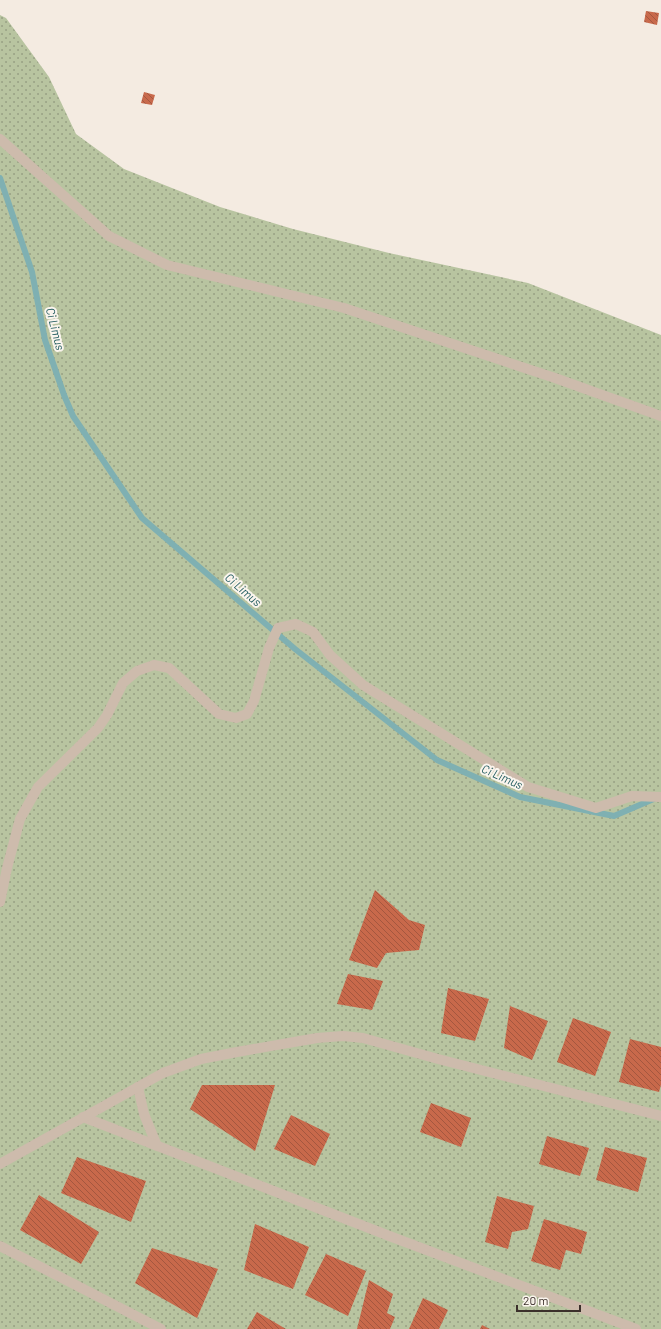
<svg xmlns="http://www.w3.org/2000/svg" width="661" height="1329" font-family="Barlow,sans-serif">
<defs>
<pattern id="grass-dots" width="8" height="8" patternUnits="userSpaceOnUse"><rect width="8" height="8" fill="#b8c4a0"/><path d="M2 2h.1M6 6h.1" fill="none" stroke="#97a083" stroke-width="1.8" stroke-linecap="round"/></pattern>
<pattern id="building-back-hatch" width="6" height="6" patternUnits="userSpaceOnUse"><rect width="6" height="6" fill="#c8694b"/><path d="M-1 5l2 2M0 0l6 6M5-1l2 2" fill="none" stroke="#a4573f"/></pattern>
</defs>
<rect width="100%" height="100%" fill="#f4ebe1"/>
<path fill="url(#grass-dots)" d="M 0,15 L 6,18 L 49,77 L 76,134 L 124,169 L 220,207 L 293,229 L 389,253 L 528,283 L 661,335 L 661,1329 L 0,1329 Z"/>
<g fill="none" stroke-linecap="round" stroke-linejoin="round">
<path stroke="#7fb0b2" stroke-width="6" d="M 0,178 L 32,272 L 45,340 L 64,395 L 73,416 L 142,518 L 295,649 L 437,760 L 520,797 L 614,816 L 656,798"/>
</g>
<g fill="url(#building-back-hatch)">
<path d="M 646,11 L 659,13 L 657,25 L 644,22 Z"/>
<path d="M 144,92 L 155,95 L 152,105 L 141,103 Z"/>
<path d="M 375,890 L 409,920 L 425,925 L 419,950 L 386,953 L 377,968 L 349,960 Z"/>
<path d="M 348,974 L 383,981 L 372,1010 L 337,1004 Z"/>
<path d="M 448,988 L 489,999 L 475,1041 L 441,1033 Z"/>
<path d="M 510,1006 L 548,1021 L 532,1060 L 504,1048 Z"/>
<path d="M 573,1018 L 611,1032 L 595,1076 L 557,1062 Z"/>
<path d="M 630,1039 L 661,1047 L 661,1085 L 659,1092 L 619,1082 Z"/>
<path d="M 202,1085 L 275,1085 L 255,1151 L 190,1109 Z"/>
<path d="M 431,1103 L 471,1118 L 461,1147 L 420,1132 Z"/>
<path d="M 291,1115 L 330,1134 L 315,1166 L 274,1149 Z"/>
<path d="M 547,1136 L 589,1148 L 580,1176 L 539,1164 Z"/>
<path d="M 605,1147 L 647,1158 L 638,1192 L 596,1180 Z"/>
<path d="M 77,1157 L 146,1181 L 131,1222 L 61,1193 Z"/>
<path d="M 39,1195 L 99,1232 L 81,1264 L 20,1230 Z"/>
<path d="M 497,1196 L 534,1206 L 528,1229 L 512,1232 L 508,1249 L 485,1242 Z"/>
<path d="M 544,1219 L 587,1232 L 581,1254 L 566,1250 L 560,1270 L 531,1261 Z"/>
<path d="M 255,1224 L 309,1247 L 293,1289 L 244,1270 Z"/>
<path d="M 152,1248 L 218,1269 L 197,1318 L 135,1283 Z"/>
<path d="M 326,1254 L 366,1271 L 348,1316 L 305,1295 Z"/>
<path d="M 369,1280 L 393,1294 L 387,1313 L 395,1317 L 390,1329 L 357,1329 Z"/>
<path d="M 423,1298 L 448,1310 L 439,1329 L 409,1329 Z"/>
<path d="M 257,1312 L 286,1329 L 247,1329 Z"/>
<path d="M 482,1325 L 490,1329 L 480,1329 Z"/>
</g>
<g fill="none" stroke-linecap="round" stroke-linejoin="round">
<g stroke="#cdbbac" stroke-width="10">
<path d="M 0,139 L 109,236 L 167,265 L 344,308 L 555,378 L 661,416"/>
<path d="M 0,902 L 7,868 L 20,819 L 38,787 L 98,728 L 107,715 L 123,683 L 137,671 L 154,665 L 169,668 L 219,714 L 236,718 L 247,714 L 254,701 L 269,648 L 278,628 L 296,624 L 313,632 L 330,655 L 363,685 L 528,787 L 596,808 L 632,796 L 661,797"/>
<path d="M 138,1087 L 144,1114 L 157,1146"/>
<path d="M 83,1117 L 392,1237 L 636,1329"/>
<path d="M 0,1164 L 163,1073 L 201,1059 L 237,1052 L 317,1038 L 343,1036 L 363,1038 L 438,1059 L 661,1116"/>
<path d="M 0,1246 L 161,1329"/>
</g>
</g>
<g text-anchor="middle" stroke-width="4" stroke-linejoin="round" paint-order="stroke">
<g font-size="12" font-style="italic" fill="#1f5a5e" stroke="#fbf5ee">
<text transform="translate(55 329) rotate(76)" y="4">Ci Limus</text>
<text transform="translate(243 590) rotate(41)" y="4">Ci Limus</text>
<text transform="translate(502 777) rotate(24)" y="4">Ci Limus</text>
</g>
</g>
<path d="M517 1305v6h63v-6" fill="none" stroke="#3b302b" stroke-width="2"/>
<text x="523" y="1305" font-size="12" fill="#3b302b" stroke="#fbf5ee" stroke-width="3" paint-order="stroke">20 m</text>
</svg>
